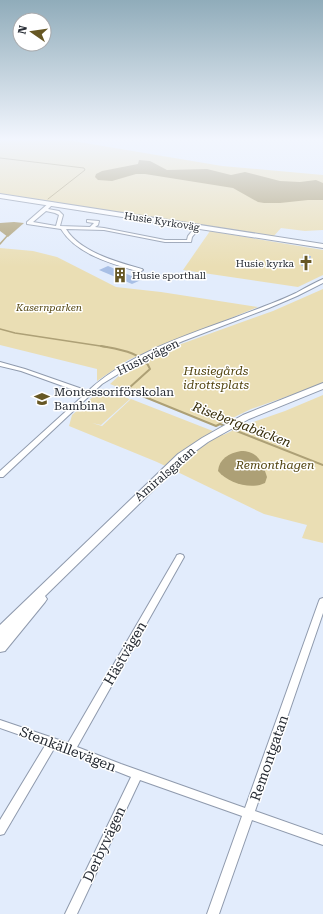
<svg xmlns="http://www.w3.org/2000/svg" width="323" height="914" font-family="'Roboto Serif',serif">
<rect width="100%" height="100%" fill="#e2ecfc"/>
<g fill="#eadeb4">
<path d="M 0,139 L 61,139 L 222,166 L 323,175 L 323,230 L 305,231 L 281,228 L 273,237 L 0,194 Z"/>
<path d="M 210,231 L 323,250 L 323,275 L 298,287 L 183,270 Z"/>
<path d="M 0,248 L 33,251 L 57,257 L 116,287 L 161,292 L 258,307 L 128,360 L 97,381 L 97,369 L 0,345 Z"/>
<path d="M 323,289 L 323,384 L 251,409 L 216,426 L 110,384 L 123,372 L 159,352 L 273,311 Z"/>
<path d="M 102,389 L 130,399 L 101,425 L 92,423 L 102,426 L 131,399 L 223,435 L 245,425 L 285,411 L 323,395 L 323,543 L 302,538 L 307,525 L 264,514 L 157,462 L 69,426 L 72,415 Z"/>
</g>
<g fill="#ada076">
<path d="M 139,160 L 150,161 L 167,170 L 207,169 L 231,175 L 245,172 L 280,181 L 300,182 L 316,180 L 323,183 L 323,200 L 308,200 L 280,203 L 264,203 L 258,202 L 233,188 L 145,174 L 136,174 L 112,181 L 98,180 L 95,177 L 96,174 L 102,171 L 138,164 Z"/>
<path d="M 14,222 L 24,223 L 8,237 L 0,231 L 0,223 Z"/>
<path d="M 241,451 C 258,451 262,462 267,477 L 265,483 C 251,490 228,483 218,471 C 219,459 229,453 241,451 Z"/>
</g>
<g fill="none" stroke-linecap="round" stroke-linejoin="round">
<path stroke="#ada076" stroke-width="1" d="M 0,158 L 84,168 L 85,170 L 48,199"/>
<g stroke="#ada076" stroke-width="1.5">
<path d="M 0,244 L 8,235"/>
<path d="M 0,329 L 15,333 L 107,347"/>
</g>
<g stroke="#ada076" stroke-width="2">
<path d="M 101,346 C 116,349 144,352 150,369 L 129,388 L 135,393 L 216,426 L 220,424 L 225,426"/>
<path d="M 229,428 L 323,465"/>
</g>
</g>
<g fill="#a8bfe5">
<path d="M 303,256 L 311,256 L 309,266 L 301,266 Z"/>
<path d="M 108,266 L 141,280 L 132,284 L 99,270 Z"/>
</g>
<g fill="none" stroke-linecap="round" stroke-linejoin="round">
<g stroke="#8f9aad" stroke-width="2">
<g id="street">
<path d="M 50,202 L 54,203 L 48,209 L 59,211 L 63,215 L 60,226 L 90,227 L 94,223 L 87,222 L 87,220 L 99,221 L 98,225 L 95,227 L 104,228 L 165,240 L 187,240 L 188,236 L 197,225 L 201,226 L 192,237 L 191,242 L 165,242 L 104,230 L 66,229 C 80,252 117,262 142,269 L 143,270 L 140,272 C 113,264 77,255 61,229 L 27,224 L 27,222 ZM 46,211 L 55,213 L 59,215 L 56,226 L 33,222 Z"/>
<path d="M 323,279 L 323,283 L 297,296 L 269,308 L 183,341 L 155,353 L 128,368 L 102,384 L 3,477 L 0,477 L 0,471 L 85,394 L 21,371 L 0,366 L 0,362 L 25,369 L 88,391 C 136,347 206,330 265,306 C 275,302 286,298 296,293 C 305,288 314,283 323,279 Z"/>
<path d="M 180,554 L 183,555 L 184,557 L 77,747 L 121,764 L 245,808 L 319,601 L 320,599 L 323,598 L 323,613 L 255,811 L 323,835 L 323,845 L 252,820 L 219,914 L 207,914 L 242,816 L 140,780 L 77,914 L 65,914 L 131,777 L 55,747 L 4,834 L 0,835 L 0,820 L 46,744 L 0,728 L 0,720 L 68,743 L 176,557 L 177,555 Z"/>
</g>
</g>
<g stroke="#8f9aad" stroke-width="2">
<g id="secondary">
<path d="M 0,194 L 323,244 L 323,248 L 0,198 Z"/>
<path d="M 323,383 L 323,389 L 249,419 L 208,442 L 186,458 L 45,596 L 47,599 L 45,602 L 5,651 L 0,652 L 0,625 L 178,454 L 202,438 L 243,415 Z"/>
</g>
</g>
<use href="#street" fill="#fff" fill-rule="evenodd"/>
<use href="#secondary" fill="#fff" fill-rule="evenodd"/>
</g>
<linearGradient id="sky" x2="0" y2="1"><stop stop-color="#90acba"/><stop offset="0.52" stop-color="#f2f6fe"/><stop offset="1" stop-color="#f2f6fe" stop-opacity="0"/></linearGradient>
<rect width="323" height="267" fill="url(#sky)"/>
<defs>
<g id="church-bare" transform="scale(1.2)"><path d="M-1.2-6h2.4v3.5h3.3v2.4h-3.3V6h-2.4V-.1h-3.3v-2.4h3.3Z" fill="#665724" stroke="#fff" stroke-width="2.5" paint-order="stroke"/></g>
<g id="building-bare" transform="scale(1.2)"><path d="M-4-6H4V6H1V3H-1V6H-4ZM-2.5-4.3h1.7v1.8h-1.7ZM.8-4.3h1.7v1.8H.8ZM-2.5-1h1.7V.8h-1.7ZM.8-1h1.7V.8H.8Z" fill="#665724" stroke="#fff" stroke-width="2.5" paint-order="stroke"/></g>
<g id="school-bare" transform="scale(1.2)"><path d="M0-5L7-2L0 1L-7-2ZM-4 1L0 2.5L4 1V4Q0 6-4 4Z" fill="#665724" stroke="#fff" stroke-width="2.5" paint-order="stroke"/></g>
</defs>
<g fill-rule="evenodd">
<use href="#church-bare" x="306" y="263"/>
<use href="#building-bare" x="120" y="275"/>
<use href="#school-bare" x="42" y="399"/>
</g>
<g text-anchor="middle" stroke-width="3" stroke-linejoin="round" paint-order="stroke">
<g font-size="10" fill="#262b33" stroke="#fff">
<text transform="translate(162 221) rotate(9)" y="4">Husie Kyrkoväg</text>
</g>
<g font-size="10" fill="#262b33" stroke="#fff" text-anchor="end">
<text x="294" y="267">Husie kyrka</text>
<text x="132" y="279" text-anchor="start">Husie sporthall</text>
</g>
<g font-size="10" font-style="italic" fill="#534510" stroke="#fff">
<text x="49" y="311">Kasernparken</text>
</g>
<g font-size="12" fill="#262b33" stroke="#fff">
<text transform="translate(148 357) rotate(-26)" y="4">Husievägen</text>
<text transform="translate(165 474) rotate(-41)" y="4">Amiralsgatan</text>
</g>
<g font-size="12" font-style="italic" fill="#534510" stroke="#fff">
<text x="216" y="375">Husiegårds<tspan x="216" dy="14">idrottsplats</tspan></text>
<text x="275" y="469">Remonthagen</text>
</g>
<g font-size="12" fill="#262b33" stroke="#fff" text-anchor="start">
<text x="54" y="396">Montessoriförskolan<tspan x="54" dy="14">Bambina</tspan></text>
</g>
<g font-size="13" font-style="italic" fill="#332905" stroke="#fff">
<text transform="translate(242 424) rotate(21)" y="5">Risebergabäcken</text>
</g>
<g font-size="14" fill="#262b33" stroke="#fff">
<text transform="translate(125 653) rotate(-60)" y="5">Hästvägen</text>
<text transform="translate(68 749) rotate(21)" y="5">Stenkällevägen</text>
<text transform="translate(269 758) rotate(-71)" y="5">Remontgatan</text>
<text transform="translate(104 844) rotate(-65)" y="5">Derbyvägen</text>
</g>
</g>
<g transform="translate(32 32) rotate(283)"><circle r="19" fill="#ffffff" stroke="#a8aaad"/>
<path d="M0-3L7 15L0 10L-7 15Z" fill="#665724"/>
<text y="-6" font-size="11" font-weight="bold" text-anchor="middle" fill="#262b33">N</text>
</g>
</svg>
